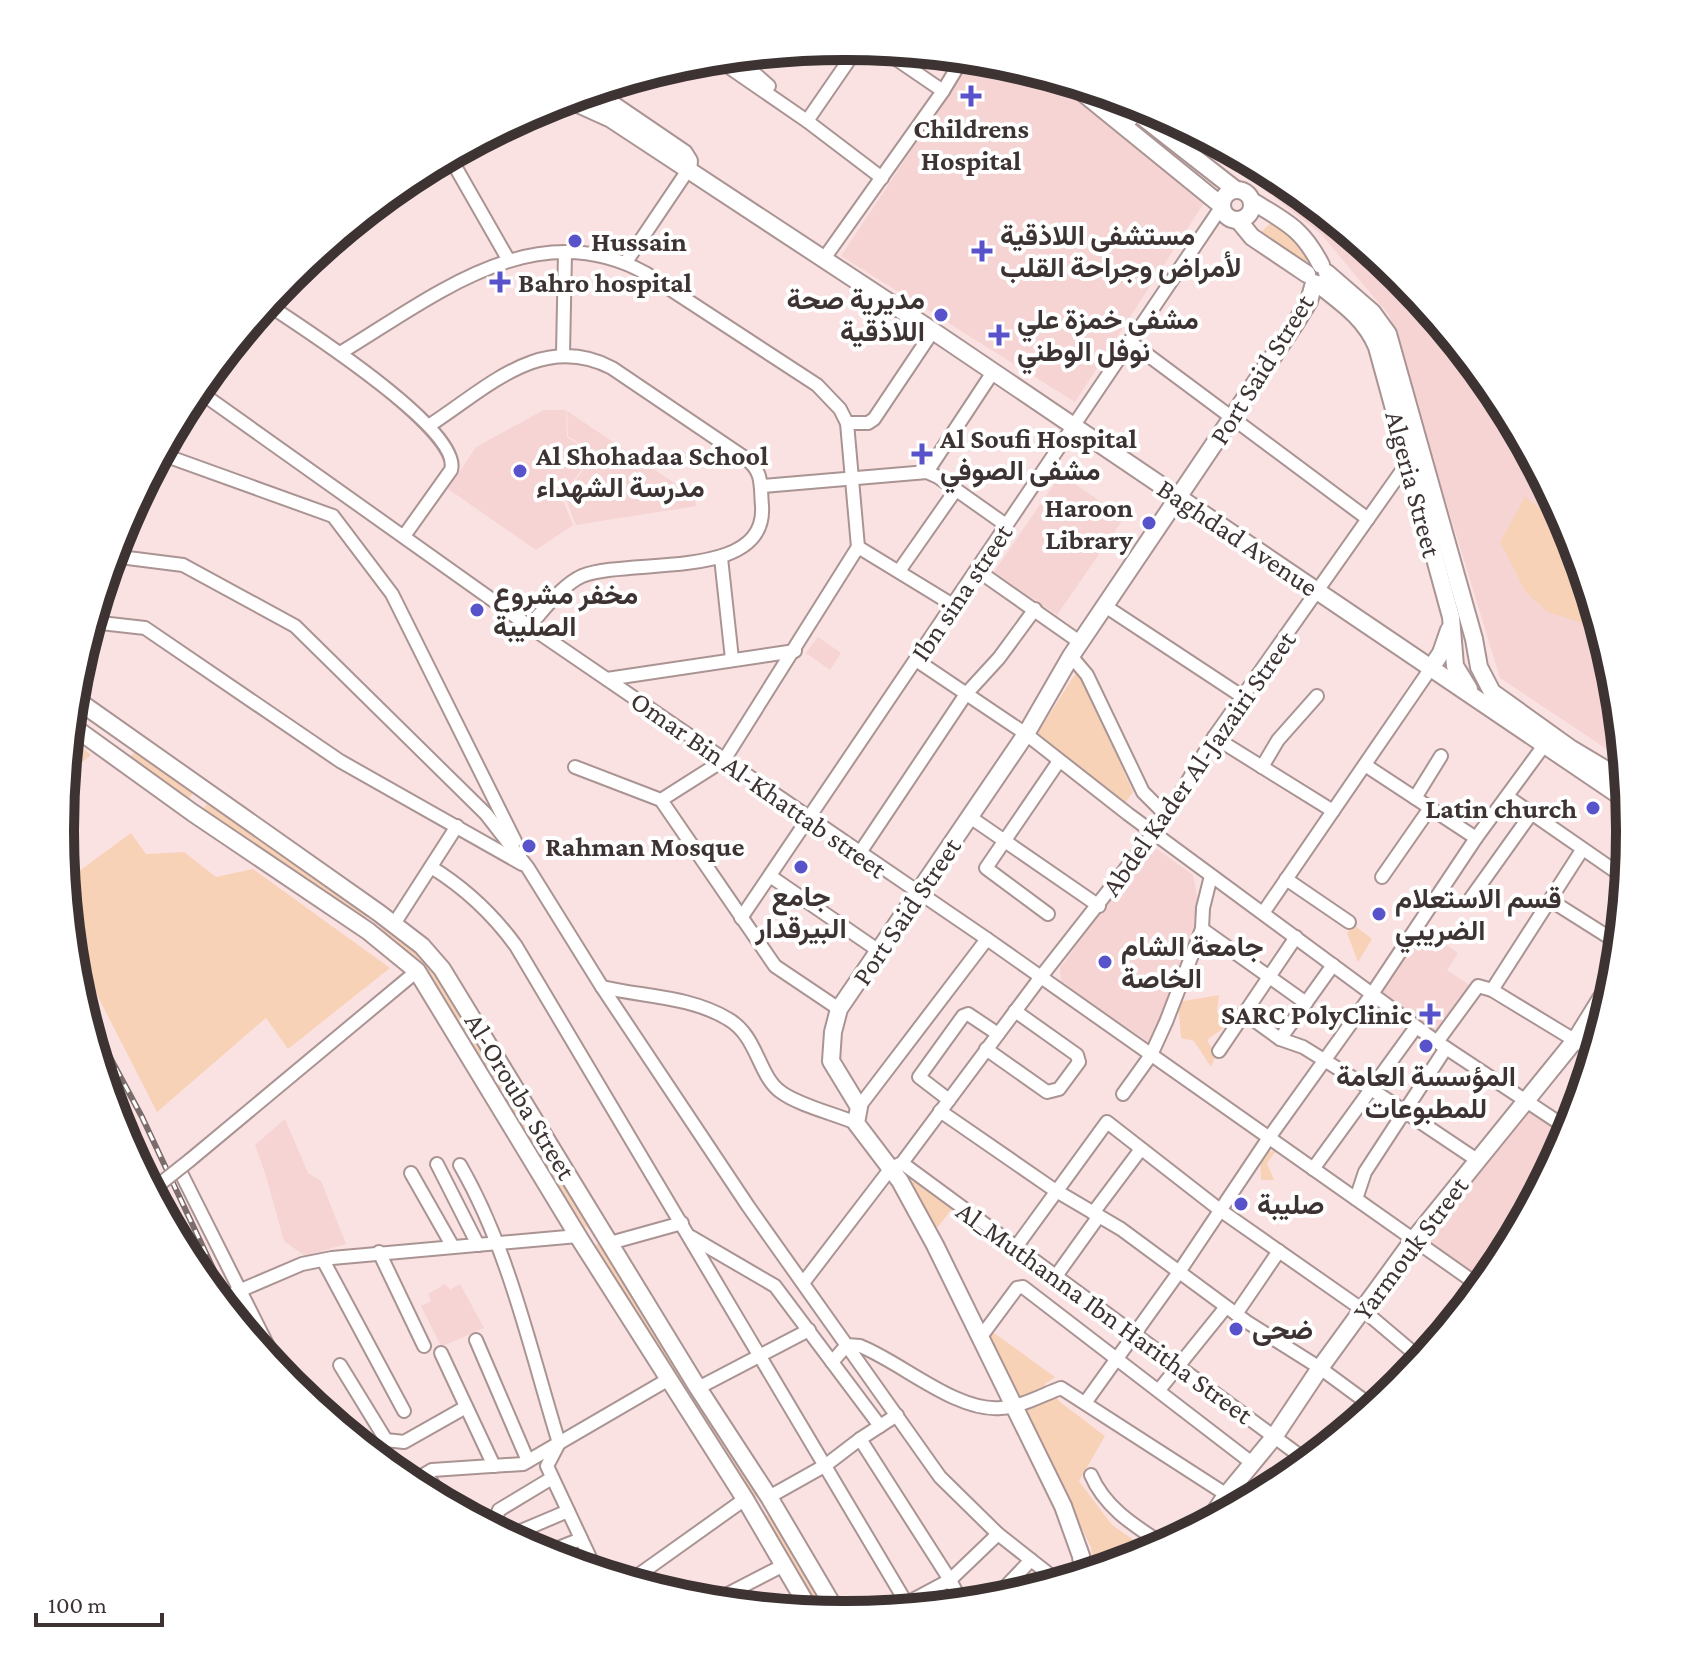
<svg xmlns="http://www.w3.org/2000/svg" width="1690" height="1661" font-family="'Crimson Pro',Vazirmatn,serif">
<rect width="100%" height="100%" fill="#fbe2e2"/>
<g fill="#f5d4d3">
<path d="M 972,59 L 998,61 L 1046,76 L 1204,203 L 1075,402 L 841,256 Z"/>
<path d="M 1184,127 L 1281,178 L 1400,276 L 1498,395 L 1570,531 L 1615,678 L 1623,760 L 1500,678 L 1389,315 L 1321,234 Z"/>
<path d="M 544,410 L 566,410 L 567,437 L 592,454 L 562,498 L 573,525 L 536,550 L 448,489 L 476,447 Z"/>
<path d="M 567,411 L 695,497 L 696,506 L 576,525 L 565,497 L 594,453 L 568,436 Z"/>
<path d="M 1061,474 L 1124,518 L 1057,615 L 994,572 Z"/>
<path d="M 818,637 L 841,653 L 830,670 L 806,653 Z"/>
<path d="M 1157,849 L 1193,875 L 1198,900 L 1194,933 L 1179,978 L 1150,1043 L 1061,982 L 1060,968 L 1145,851 Z"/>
<path d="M 1421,927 L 1458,953 L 1447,970 L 1471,986 L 1438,1036 L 1376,993 Z"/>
<path d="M 1532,1109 L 1569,1133 L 1497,1267 L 1481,1286 L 1422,1243 Z"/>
<path d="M 285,1119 L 308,1173 L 321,1181 L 346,1244 L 305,1256 L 284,1241 L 266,1176 L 255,1145 Z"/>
<path d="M 445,1284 L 450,1290 L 460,1284 L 484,1328 L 438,1348 L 441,1346 L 421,1306 L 431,1301 L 428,1294 Z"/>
</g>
<g fill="#f7d2b7">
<path d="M 1272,222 L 1304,243 L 1310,259 L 1303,263 L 1260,233 Z"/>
<path d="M 1525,497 L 1570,531 L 1600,629 L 1548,612 L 1526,592 L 1500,542 Z"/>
<path d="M 1075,674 L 1083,679 L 1133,792 L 1125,803 L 1036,736 Z"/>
<path d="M 70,738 L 91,755 L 66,776 Z"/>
<path d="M 134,752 L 193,793 L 188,799 L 130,758 Z"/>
<path d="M 208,803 L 366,911 L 366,917 L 363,919 L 203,809 Z"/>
<path d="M 131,833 L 146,854 L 184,852 L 216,877 L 253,869 L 390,968 L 288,1049 L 266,1018 L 157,1112 L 72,946 L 63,859 L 75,874 Z"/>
<path d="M 385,924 L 412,945 L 442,980 L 591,1226 L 589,1229 L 584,1226 L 428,972 L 419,962 L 381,931 L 380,925 Z"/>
<path d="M 1354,925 L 1372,939 L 1358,962 L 1347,933 Z"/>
<path d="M 1219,995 L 1217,1012 L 1229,1024 L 1207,1040 L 1216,1055 L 1211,1067 L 1194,1041 L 1181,1038 L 1178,1002 Z"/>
<path d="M 1278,1148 L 1267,1163 L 1274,1180 L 1261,1180 L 1260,1157 Z"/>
<path d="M 912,1182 L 916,1182 L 952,1209 L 933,1233 L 911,1185 Z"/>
<path d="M 601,1241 L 757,1496 L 752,1502 L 597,1248 L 596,1245 Z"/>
<path d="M 990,1330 L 1055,1377 L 1045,1384 L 1060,1402 L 1105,1436 L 1079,1481 L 1112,1525 L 1151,1552 L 1094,1571 L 1091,1547 L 985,1337 Z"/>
<path d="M 767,1515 L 770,1517 L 830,1614 L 819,1612 L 764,1517 Z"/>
</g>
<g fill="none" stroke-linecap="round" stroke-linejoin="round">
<g stroke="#aa9493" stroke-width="16">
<g id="minor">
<path d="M 883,50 L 943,91"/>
<path d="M 736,57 L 769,86"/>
<path d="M 717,59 L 807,121 L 882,178"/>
<path d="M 807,121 L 858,47"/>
<path d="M 1125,127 L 1143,105"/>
<path d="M 452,161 L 508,259"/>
<path d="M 823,260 L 943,91 L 963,58"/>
<path d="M 626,262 L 688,170"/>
<path d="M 267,304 C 300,326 463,430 451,470 L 404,536"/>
<path d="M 1129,341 L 1368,519"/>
<path d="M 340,353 C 433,297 536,211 647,274 L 817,385 L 840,409 L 847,423 L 858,547 L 724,760 L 661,800 L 775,966 L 839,1009"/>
<path d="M 563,354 L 565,253"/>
<path d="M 197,390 L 529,626 L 987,939 L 1481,1287"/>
<path d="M 847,423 L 868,423 L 874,419 L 933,331"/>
<path d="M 430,425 C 487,388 542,331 612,368 L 745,458 C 764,472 760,485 762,506 C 767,582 630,557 582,576 C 562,585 544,610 529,626"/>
<path d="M 161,454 L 333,516 L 392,594 L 515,841"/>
<path d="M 927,472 L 993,372"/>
<path d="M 763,486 L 927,472 L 938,477 L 1006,525"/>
<path d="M 858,547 L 953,605"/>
<path d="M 112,556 L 183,565 L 295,626 L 486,814 L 528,868 L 602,987 L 748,1206 L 940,1477 L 998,1534 L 1059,1582"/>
<path d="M 721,558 L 732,659"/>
<path d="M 977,570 L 1081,643"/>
<path d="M 899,571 L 955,491"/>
<path d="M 1105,606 L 1243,697"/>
<path d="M 92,622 L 145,628 L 340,761 L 522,864"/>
<path d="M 1071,656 L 1087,675 L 1143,792 L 1167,816"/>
<path d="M 916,660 L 1026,734 L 1128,814 L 1437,1042 L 1570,1130"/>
<path d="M 607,679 L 795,651"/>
<path d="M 1214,737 L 1333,811"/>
<path d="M 1365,765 L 1476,838"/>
<path d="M 575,767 L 661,800"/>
<path d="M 1262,767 L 1278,740 L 1317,696"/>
<path d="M 1508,797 L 1625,878"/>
<path d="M 1415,798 L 1441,756"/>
<path d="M 970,817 L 1099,906"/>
<path d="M 859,854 L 966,694 L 999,658 L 1035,609"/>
<path d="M 431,867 C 465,888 492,913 516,946 L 910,1609"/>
<path d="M 770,876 L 879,951"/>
<path d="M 1382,877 L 1430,808"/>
<path d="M 1286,879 L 1349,922"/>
<path d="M 1471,898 L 1531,814"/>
<path d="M 1550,900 L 1618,943"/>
<path d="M 1263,913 L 1431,668"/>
<path d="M 1048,914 L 986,868 L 1059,761"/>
<path d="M 741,918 L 1222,206"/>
<path d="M 394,924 L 457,826"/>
<path d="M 1202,929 L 1306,1003"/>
<path d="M 1333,965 L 1280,1039 L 1303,1047 L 1371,1089 L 1477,1160"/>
<path d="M 602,987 C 644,997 690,996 728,1019 C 758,1036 758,1076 781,1092 C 798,1105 835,1114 856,1123"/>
<path d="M 1492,990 L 1582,850"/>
<path d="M 1244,1013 L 1280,1039"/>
<path d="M 1437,1042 L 1478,986 L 1492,990 L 1594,1052"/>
<path d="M 986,1049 L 1047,1092 L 1059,1089 L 1079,1062 L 1077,1055 L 1015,1011"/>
<path d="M 1219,1051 L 1296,937"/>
<path d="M 1123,1094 L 1151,1055 L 1166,1022 L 1202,929 L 1203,908 L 1211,876"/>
<path d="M 949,1100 L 919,1077 L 963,1016 L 968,1014 L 998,1034"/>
<path d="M 859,1107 L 987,939"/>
<path d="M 940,1111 L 1053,1189 L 1121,1229 L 1247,1322 L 1320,1368 L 1373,1407"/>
<path d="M 190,1160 L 417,971"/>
<path d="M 902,1163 L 1307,1461"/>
<path d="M 437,1164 L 478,1245"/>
<path d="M 460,1165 C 509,1250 530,1349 559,1443 L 547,1466 L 592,1562 L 603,1573"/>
<path d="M 179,1169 L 284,1378"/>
<path d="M 1313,1169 L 1416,1027"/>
<path d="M 411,1173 L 453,1247"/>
<path d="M 1356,1199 L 1365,1172 L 1446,1048"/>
<path d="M 1093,1213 L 1141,1149"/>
<path d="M 691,1237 L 775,1286 L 880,1426"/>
<path d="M 610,1243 L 682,1223"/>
<path d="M 1016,1247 L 1107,1122 L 1220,1210 L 1363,1310 L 1421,1359"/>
<path d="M 379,1252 L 424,1346"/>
<path d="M 323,1260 L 404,1411"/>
<path d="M 1056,1276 L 1099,1216"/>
<path d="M 803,1283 L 891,1168 L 902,1163 L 1040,978 L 1167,816 L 1214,737 L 1408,462"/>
<path d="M 220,1299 L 302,1264 L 332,1258 L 578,1236"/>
<path d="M 1236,1314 L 1279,1251"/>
<path d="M 980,1338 L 1017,1288 L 1023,1287 L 1252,1463"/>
<path d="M 476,1340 L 528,1461"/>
<path d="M 441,1353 L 494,1466"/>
<path d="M 832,1362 L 847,1345 L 860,1346 C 901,1362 956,1412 1001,1408 C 1021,1407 1042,1395 1061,1388 L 1241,1504"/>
<path d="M 340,1365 L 386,1440 L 404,1442 L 466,1407"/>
<path d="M 698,1388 L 809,1330"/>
<path d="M 1159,1390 L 1226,1307"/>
<path d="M 1085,1403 L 1179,1272 L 1268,1139 L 1372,994 L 1476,838 L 1545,744"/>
<path d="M 860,1439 L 950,1580 L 962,1603"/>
<path d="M 426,1474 L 445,1502"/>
<path d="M 1091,1475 C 1105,1508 1135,1526 1164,1545"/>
<path d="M 410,1483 L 432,1470 L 523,1464 L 669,1379"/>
<path d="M 769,1497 L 826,1465 L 860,1439 L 897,1415"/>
<path d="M 493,1527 L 499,1510 L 552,1478"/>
<path d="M 509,1536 L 568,1511"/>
<path d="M 543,1554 L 581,1539"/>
<path d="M 630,1581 L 745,1499"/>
<path d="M 992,1601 L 1031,1560"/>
<path d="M 712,1602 L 784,1565"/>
<path d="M 907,1603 L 950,1580 L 998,1534"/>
</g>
</g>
<g stroke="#aa9493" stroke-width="20">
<g id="major">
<path d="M 1072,84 L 1222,206"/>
<path d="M 593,91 L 684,153 L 689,161 L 688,170"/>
<path d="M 1117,97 L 1236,190"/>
<path d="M 569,100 L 611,119 L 933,331 L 1626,800"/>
<circle cx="1237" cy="205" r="15"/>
<path d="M 1252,201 C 1286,222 1302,228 1321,265"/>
<path d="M 376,205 L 516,121"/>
<path d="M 1238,220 L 1252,237 L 1307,274"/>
<path d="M 1327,273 L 1372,312 L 1388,334 L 1474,639 L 1479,667 L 1492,692 L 1570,748 L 1625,781"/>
<path d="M 1318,284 C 1342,303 1365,318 1377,347 L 1451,617 L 1455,666 L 1469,689"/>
<path d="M 1431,668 L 1441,653 L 1449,630"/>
<path d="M 74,698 L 379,913 L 422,946 L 442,969 L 698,1388 L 769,1497 L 838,1614"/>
<path d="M 71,725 L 193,813 L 368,931 L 417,971 L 581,1241 L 745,1499 L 811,1612"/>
<path d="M 1208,1522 L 1227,1494 L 1274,1437 L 1320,1368 L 1414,1239 L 1576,1039 L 1615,976"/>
<path d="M 1083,1574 L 1081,1556 L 1063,1506 L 935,1245 L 900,1181 L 856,1123 L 859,1107 L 831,1061 L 833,1032 L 839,1009 L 1026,734 L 1071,656 L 1295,324 L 1309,301 L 1314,283"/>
</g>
</g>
<use href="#minor" stroke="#fff" stroke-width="12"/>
<use href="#major" stroke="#fff" stroke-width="16"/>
<g stroke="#7b6c6c" stroke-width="6">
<path id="rail" d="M 82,1005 L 142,1117 L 226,1296 L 249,1335"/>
</g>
<use href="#rail" stroke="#fff" stroke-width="3" stroke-dasharray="9" stroke-linecap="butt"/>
<g stroke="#aa9493" stroke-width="16" stroke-linecap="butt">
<path id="minor-bridge" d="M 156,1187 L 190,1160"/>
</g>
<use href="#minor-bridge" stroke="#fff" stroke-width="12"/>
</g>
<g fill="#5953cb" stroke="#fff" stroke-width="3">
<path d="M967 84h8v8h8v8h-8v8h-8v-8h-8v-8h8z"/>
<circle cx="575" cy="241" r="8"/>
<path d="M978 239h8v8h8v8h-8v8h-8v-8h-8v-8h8z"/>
<path d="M496 270h8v8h8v8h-8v8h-8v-8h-8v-8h8z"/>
<circle cx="941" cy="315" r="8"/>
<path d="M995 323h8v8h8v8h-8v8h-8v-8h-8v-8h8z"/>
<path d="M918 442h8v8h8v8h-8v8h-8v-8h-8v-8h8z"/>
<circle cx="520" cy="471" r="8"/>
<circle cx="1149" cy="523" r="8"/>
<circle cx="477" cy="610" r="8"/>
<circle cx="1593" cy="808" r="8"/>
<circle cx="529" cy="846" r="8"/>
<circle cx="801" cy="867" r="8"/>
<circle cx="1379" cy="914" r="8"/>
<circle cx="1105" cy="962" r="8"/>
<path d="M1426 1002h8v8h8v8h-8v8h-8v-8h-8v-8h8z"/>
<circle cx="1426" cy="1046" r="8"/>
<circle cx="1241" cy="1204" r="8"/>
<circle cx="1236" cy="1329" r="8"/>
</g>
<g text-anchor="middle" stroke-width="8" stroke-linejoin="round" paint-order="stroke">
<g font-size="28" font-weight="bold" fill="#3d3333" stroke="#fff" text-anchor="start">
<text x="971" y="138" text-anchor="middle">Childrens<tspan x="971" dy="32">Hospital</tspan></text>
<text x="1000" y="245">مستشفى اللاذقية<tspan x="1000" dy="32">لأمراض وجراحة القلب</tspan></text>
<text x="591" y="251">Hussain</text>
<text x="518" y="292">Bahro hospital</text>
<text x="925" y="309" text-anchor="end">مديرية صحة<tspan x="925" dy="32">اللاذقية</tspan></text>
<text x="1017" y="329">مشفى خمزة علي<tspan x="1017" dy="32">نوفل الوطني</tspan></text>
<text x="940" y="448">Al Soufi Hospital<tspan x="940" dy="32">مشفى الصوفي</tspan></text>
<text x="536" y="465">Al Shohadaa School<tspan x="536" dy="32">مدرسة الشهداء</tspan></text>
<text x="1133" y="517" text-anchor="end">Haroon<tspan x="1133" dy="32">Library</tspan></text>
<text x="493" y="604">مخفر مشروع<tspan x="493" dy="32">الصليبة</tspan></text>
<text x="1577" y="818" text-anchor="end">Latin church</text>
<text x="545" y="856">Rahman Mosque</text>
<text x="801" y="906" text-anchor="middle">جامع<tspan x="801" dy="32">البيرقدار</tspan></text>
<text x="1395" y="908">قسم الاستعلام<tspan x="1395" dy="32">الضريبي</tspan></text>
<text x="1121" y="956">جامعة الشام<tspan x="1121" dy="32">الخاصة</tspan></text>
<text x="1412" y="1024" text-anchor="end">SARC PolyClinic</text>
<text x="1426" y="1086" text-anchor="middle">المؤسسة العامة<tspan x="1426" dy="32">للمطبوعات</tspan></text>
<text x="1257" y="1214">صليبة</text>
<text x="1252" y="1339">ضحى</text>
</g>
<g font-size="28" fill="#3d3333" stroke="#fff">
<text transform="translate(1261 369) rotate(-58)" y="10">Port Said Street</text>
<text transform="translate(1414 484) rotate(75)" y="10">Algeria Street</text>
<text transform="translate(1238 537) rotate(34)" y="10">Baghdad Avenue</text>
<text transform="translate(961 592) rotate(-56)" y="10">Ibn sina street</text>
<text transform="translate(1198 763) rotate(-55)" y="10">Abdel Kader Al-Jazairi Street</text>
<text transform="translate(759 784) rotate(35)" y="10">Omar Bin Al-Khattab street</text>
<text transform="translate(906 911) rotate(-56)" y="10">Port Said Street</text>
<text transform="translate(521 1096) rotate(59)" y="10">Al-Orouba Street</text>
<text transform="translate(1410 1248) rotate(-53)" y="10">Yarmouk Street</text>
<text transform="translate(1105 1312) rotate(36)" y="10">Al_Muthanna Ibn Haritha Street</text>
</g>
</g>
<path d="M0 0H1690V1661H0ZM844 60H846A770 770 0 0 1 1616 830V831A770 770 0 0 1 846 1601H844A770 770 0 0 1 74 831V830A770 770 0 0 1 844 60Z" fill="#fff" fill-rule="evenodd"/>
<path fill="none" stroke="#3d3333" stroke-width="10" d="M844 60H846A770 770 0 0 1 1616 830V831A770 770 0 0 1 846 1601H844A770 770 0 0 1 74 831V830A770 770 0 0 1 844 60Z"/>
<path d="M36 1613v12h126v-12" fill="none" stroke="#3d3333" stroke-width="4"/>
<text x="48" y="1613" font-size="24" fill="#3d3333" stroke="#ffffff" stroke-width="6" paint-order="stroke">100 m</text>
</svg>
